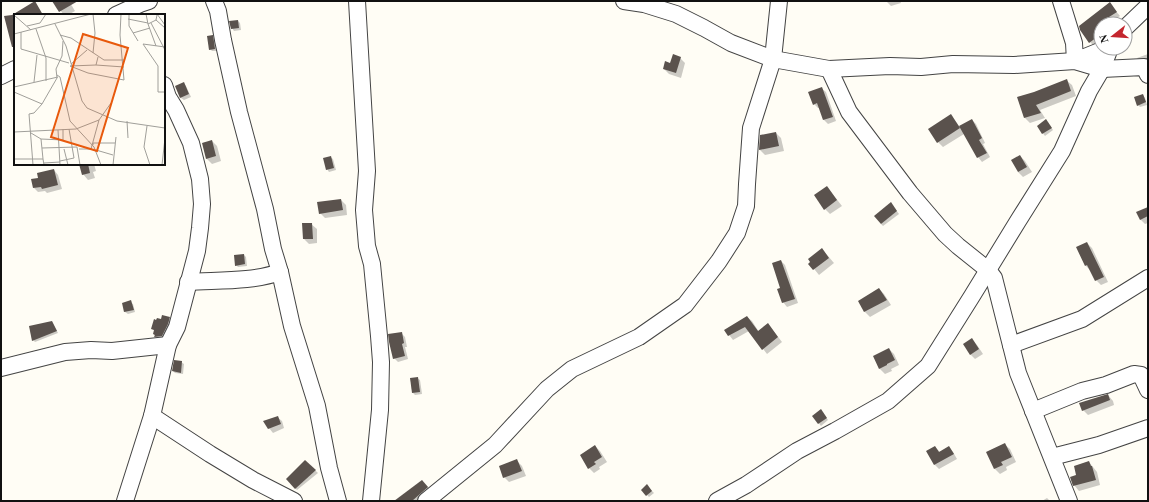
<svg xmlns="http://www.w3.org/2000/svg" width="1149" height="502" font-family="Georgia,serif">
<rect width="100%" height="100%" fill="#fffdf5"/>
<g fill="#0003">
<path d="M 56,1 L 69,1 L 75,11 L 68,15 L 64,15 L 54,2 Z"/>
<path d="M 886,1 L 900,1 L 901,3 L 891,6 Z"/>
<path d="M 1110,4 L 1120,16 L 1112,21 L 1114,24 L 1101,24 L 1101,41 L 1094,46 L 1090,42 Z"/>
<path d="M 238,21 L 240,23 L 241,30 L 234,31 L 232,28 Z"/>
<path d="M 212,36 L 214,39 L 217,51 L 212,51 L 210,49 Z"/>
<path d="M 1148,54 L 1148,60 L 1139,60 L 1137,58 Z"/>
<path d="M 680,58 L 685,63 L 681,78 L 669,74 L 664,69 Z"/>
<path d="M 1066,80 L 1072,85 L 1076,96 L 1040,110 L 1045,118 L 1030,123 L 1025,118 L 1018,97 L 1034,93 Z"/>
<path d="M 184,84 L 186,86 L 191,97 L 184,100 L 181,98 L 177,87 Z"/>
<path d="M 821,88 L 826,92 L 836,121 L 828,124 L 824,120 L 820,108 L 818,108 L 814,104 Z"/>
<path d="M 1143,95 L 1145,98 L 1147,105 L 1140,107 L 1138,105 Z"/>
<path d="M 951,116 L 960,127 L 972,120 L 976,124 L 985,143 L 983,144 L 990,157 L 982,162 L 978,157 L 964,134 L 943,147 L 938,142 Z"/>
<path d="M 1048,123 L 1053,130 L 1045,136 L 1038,127 Z"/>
<path d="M 776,133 L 781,138 L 784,151 L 765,155 L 760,150 L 761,136 Z"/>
<path d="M 212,141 L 217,146 L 221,161 L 212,164 L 207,159 L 203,143 Z"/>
<path d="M 1020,156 L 1025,161 L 1032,172 L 1023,177 L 1018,172 Z"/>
<path d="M 330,157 L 333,159 L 336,170 L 329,172 L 327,169 Z"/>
<path d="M 80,164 L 94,164 L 96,171 L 93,172 L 95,178 L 88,180 L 83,174 Z"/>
<path d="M 54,170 L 58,175 L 62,189 L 47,193 L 45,191 L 38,192 L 34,188 L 40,179 Z"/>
<path d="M 827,187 L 842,206 L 830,214 L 825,209 Z"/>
<path d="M 341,200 L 346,205 L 347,215 L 325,218 L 320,213 Z"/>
<path d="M 893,206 L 899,214 L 883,226 L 881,224 Z"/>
<path d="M 1148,208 L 1148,223 L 1145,224 L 1140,219 Z"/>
<path d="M 311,224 L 317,229 L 317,243 L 309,244 L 304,239 Z"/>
<path d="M 1087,243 L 1092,248 L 1108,282 L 1101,285 L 1096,280 L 1091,271 L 1086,266 Z"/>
<path d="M 822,249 L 834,263 L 819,275 L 810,264 Z"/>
<path d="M 244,255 L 246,257 L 247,266 L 238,267 L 236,265 Z"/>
<path d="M 781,261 L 785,265 L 798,303 L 787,307 L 783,302 L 781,289 Z"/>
<path d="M 879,289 L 884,294 L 891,305 L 870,317 L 865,312 L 859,301 Z"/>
<path d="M 130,302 L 133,304 L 135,312 L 128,314 L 125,312 L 123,303 Z"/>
<path d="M 747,317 L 752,321 L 759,332 L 772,329 L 782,342 L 767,354 L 749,331 L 733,340 L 726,331 Z"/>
<path d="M 169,318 L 174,323 L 160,342 L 155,337 L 154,334 L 155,331 L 152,328 L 162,320 Z"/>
<path d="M 52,322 L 58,333 L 35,342 L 33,340 Z"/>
<path d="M 401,333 L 405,337 L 407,347 L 405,347 L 408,359 L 398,362 L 394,358 Z"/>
<path d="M 972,340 L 977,345 L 983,354 L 975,359 L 970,354 Z"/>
<path d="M 889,349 L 894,354 L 899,365 L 891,369 L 892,371 L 885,374 L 880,369 L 874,357 Z"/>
<path d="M 181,362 L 184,364 L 183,374 L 175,373 L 173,371 Z"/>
<path d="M 417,378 L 420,380 L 422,394 L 415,395 L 413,393 Z"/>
<path d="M 1108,395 L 1113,401 L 1114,405 L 1088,415 L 1083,410 Z"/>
<path d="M 823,413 L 828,420 L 821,426 L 813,416 Z"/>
<path d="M 277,417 L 282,421 L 284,428 L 273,433 L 269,428 Z"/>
<path d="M 1004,444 L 1010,449 L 1016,462 L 1006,467 L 1007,470 L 1000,474 L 995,469 L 987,452 Z"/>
<path d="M 595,446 L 600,451 L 607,462 L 599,467 L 600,469 L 594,473 L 589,468 L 581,455 Z"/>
<path d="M 935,447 L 940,452 L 949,447 L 953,452 L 957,459 L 939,469 L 935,465 L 928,451 Z"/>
<path d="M 305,461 L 318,473 L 297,490 L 287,479 Z"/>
<path d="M 517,461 L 522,466 L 526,476 L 509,482 L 504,477 Z"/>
<path d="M 1089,462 L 1097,472 L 1100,485 L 1079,491 L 1074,485 L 1078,476 Z"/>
<path d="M 427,486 L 432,493 L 423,501 L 396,501 Z"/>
<path d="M 649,488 L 654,493 L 649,497 L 647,495 Z"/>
<path d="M 1047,498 L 1050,501 L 1042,501 Z"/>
</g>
<g fill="#5a524d">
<path d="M 35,1 L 43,15 L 15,15 L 15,47 L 12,47 L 4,16 L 12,15 Z"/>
<path d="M 52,1 L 78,1 L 59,12 Z"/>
<path d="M 1110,2 L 1117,12 L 1109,17 L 1114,24 L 1101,24 L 1101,34 L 1089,43 L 1080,30 L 1079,26 Z"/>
<path d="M 238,20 L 239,28 L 231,29 L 229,21 Z"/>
<path d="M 213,35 L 215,49 L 209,50 L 207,36 Z"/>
<path d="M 673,54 L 681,57 L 676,73 L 663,69 L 665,61 L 670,63 Z"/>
<path d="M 1067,79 L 1071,91 L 1036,105 L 1041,113 L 1024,118 L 1017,97 L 1034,92 Z"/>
<path d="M 184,82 L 189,94 L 180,98 L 175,86 Z"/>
<path d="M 822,87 L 833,117 L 823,120 L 817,103 L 813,105 L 808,92 Z"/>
<path d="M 1143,94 L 1146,102 L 1137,106 L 1134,97 Z"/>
<path d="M 951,114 L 960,128 L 937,143 L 928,129 Z"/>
<path d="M 972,119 L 982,138 L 979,140 L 987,153 L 977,158 L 959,126 Z"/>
<path d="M 1046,119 L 1052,128 L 1042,134 L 1037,126 Z"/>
<path d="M 776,132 L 779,146 L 759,150 L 760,135 Z"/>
<path d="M 212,140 L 216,156 L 206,159 L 202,143 Z"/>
<path d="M 1020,155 L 1027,167 L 1018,172 L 1011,160 Z"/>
<path d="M 331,156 L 334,168 L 326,170 L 323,158 Z"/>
<path d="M 79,164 L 88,164 L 90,173 L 82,175 Z"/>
<path d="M 54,169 L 58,185 L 42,189 L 41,187 L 33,188 L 31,179 L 38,178 L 37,173 Z"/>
<path d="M 827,186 L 837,200 L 824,210 L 814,195 Z"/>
<path d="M 341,199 L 343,210 L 319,214 L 317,202 Z"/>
<path d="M 891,202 L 897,211 L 881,224 L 874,216 Z"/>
<path d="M 1148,207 L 1148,216 L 1140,220 L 1136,212 Z"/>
<path d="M 302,223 L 312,223 L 313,239 L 303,239 Z"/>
<path d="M 1087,242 L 1104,277 L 1095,281 L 1087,265 L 1085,266 L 1076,247 Z"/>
<path d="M 822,248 L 829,258 L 813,270 L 808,264 L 810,262 L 808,259 Z"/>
<path d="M 244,254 L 245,264 L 235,266 L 234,255 Z"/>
<path d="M 781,260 L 795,299 L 782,303 L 777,289 L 780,288 L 772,263 Z"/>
<path d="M 879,288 L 887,300 L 864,312 L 858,301 Z"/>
<path d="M 131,300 L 134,310 L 124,312 L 122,303 Z"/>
<path d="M 162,315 L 170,317 L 168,324 L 162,336 L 154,337 L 155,335 L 153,334 L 154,330 L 151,329 L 154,319 L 156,320 L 157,318 L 161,319 Z"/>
<path d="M 747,316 L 758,331 L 768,323 L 778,337 L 762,350 L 745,327 L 728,336 L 724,330 Z"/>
<path d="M 52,321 L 57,331 L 32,341 L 29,326 Z"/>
<path d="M 402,332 L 404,343 L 402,344 L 405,356 L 393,359 L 389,342 L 388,334 Z"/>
<path d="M 972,338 L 979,349 L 970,355 L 963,344 Z"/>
<path d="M 889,348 L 895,360 L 887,364 L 887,365 L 879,369 L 873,356 Z"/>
<path d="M 174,360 L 182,361 L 181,373 L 172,371 Z"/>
<path d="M 418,377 L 420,392 L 412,393 L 410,378 Z"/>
<path d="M 1108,394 L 1110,400 L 1082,411 L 1079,403 Z"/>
<path d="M 821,409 L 827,418 L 818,424 L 812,416 Z"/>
<path d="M 278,416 L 281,424 L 268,429 L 263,421 Z"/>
<path d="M 1005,443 L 1012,457 L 1001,462 L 1003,465 L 994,469 L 986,452 Z"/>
<path d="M 595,445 L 602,457 L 594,462 L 596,464 L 588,469 L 580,455 Z"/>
<path d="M 935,446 L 939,452 L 949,446 L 954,454 L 934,465 L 926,451 Z"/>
<path d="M 517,459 L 522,471 L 503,478 L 499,466 Z"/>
<path d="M 305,460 L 316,470 L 295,489 L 286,479 Z"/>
<path d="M 1089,461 L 1091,466 L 1092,466 L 1096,480 L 1073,486 L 1070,477 L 1076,475 L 1074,466 Z"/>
<path d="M 422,480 L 428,487 L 412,501 L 394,501 Z"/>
<path d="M 647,484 L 652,491 L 646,496 L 641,490 Z"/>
</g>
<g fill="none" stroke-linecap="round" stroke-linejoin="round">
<g stroke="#444" stroke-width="18">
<g id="minor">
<path d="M 214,1 L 218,11 L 223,40 L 239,112 L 265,209 L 273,249 L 280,272"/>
<path d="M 357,1 L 367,171 L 364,210 L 367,246 L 372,264 L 379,336 L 381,362 L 380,410 L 371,501"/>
<path d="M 624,1 L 644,4 L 676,14 L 704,28 L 731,43 L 773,59 L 829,69 L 890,66 L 921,67 L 953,64 L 1014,65 L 1075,61 L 1102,69 L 1144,67 L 1148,75"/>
<path d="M 1061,1 L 1074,43 L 1075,61 L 1107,48"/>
<path d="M 116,15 L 140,4 L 149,1"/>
<path d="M 1125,28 L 1148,6"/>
<path d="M 829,69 L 849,112 L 910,193 L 945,234 L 958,246 L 988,270 L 994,278 L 1018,373 L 1069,501"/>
<path d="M 1,76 L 15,69"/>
<path d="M 188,282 C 217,280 252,282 280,272 L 292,326 L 317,406 L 329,468 L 338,501"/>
<path d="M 1011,345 L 1082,319 L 1148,278"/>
<path d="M 1,368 L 65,352 L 91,350 L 112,351 L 168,345"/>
<path d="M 1033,411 L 1082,391 L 1106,385 L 1134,374 L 1141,375 L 1148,390"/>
<path d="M 152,416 L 210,454 L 253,480 L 294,501"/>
<path d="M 1052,457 L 1099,445 L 1148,428"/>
<path d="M 125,501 L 152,416 L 168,345 L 177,327 L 197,251 L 200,228 L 202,204 L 200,179 L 191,143 L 176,110 L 168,97 L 164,85"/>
<path d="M 426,501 L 495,445 L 547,389 L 572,369 L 639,337 L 685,305 L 719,261 L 737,233 L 746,206 L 747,184 L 751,128 L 773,59 L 779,1"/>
<path d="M 717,501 L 746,485 L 797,451 L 835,431 L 888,401 L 928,366 L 972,296 L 1018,221 L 1062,151 L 1089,91 L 1102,69 L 1110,48"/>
</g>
</g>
<use href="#minor" stroke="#fff" stroke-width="16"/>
</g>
<g transform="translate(14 14)">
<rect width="151" height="151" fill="#fffdf5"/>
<path fill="none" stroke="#a09f9a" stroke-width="1" d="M 79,0 L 81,19 L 79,39M 115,0 L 115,12 L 124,27M 132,0 L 134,10 L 142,6 L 143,1M 143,0 L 151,11M 0,1 L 17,16M 114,5 L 134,9M 142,6 L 151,14M 137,9 L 151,36M 41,10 L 52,32 L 68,87 L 73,94 L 103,107 L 151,114M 134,10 L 142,32M 13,12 L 26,9 L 32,0M 22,15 L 32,44 L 32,67M 7,18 L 7,35 L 55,49M 119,19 L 136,14M 0,20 L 77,0M 46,21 L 57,24 L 90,46 L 110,46M 129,30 L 144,52 L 144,78 L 151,78M 129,30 L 151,33M 57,50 L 73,36M 82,51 L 110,53M 56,52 L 74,59 L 110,66 L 106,21 L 107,0M 56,52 L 82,51 L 84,43M 43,61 L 46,63 L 56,107 L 80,133 L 87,151M 20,68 L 23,41M 0,73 L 44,63M 0,78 L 28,90M 113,107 L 114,124M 133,112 L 130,133 L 136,151M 44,116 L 46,151M 0,118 L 62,115 L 85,106M 17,119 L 27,125 L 29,145M 27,125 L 49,126 L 49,115M 79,131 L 79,129 L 101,129M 28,134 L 63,133 L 66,151M 50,135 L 54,151M 65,135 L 77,135 L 85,106 L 97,89M 82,136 L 99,141M 0,145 L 29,145 L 30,151M 46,147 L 60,144 L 55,115M 30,149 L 46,148M 19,151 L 15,100 L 20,99 L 28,90 L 43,64 L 42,55 L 48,42 L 49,27M 99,151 L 102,123M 148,151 L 151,124"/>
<path fill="#e8590c" fill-opacity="0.15" stroke="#e8590c" stroke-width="2" d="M 69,20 L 114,34 L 83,137 L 37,123 Z"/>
<rect width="151" height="151" fill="none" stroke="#111" stroke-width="2"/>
</g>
<rect width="1149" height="502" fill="none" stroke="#111111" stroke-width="4"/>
<g transform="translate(1113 36) rotate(253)"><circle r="19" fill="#ffffff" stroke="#a0a0a0"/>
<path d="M0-3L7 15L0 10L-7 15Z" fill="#c4262e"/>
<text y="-6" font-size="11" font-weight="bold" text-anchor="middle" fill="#111111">N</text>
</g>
</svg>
